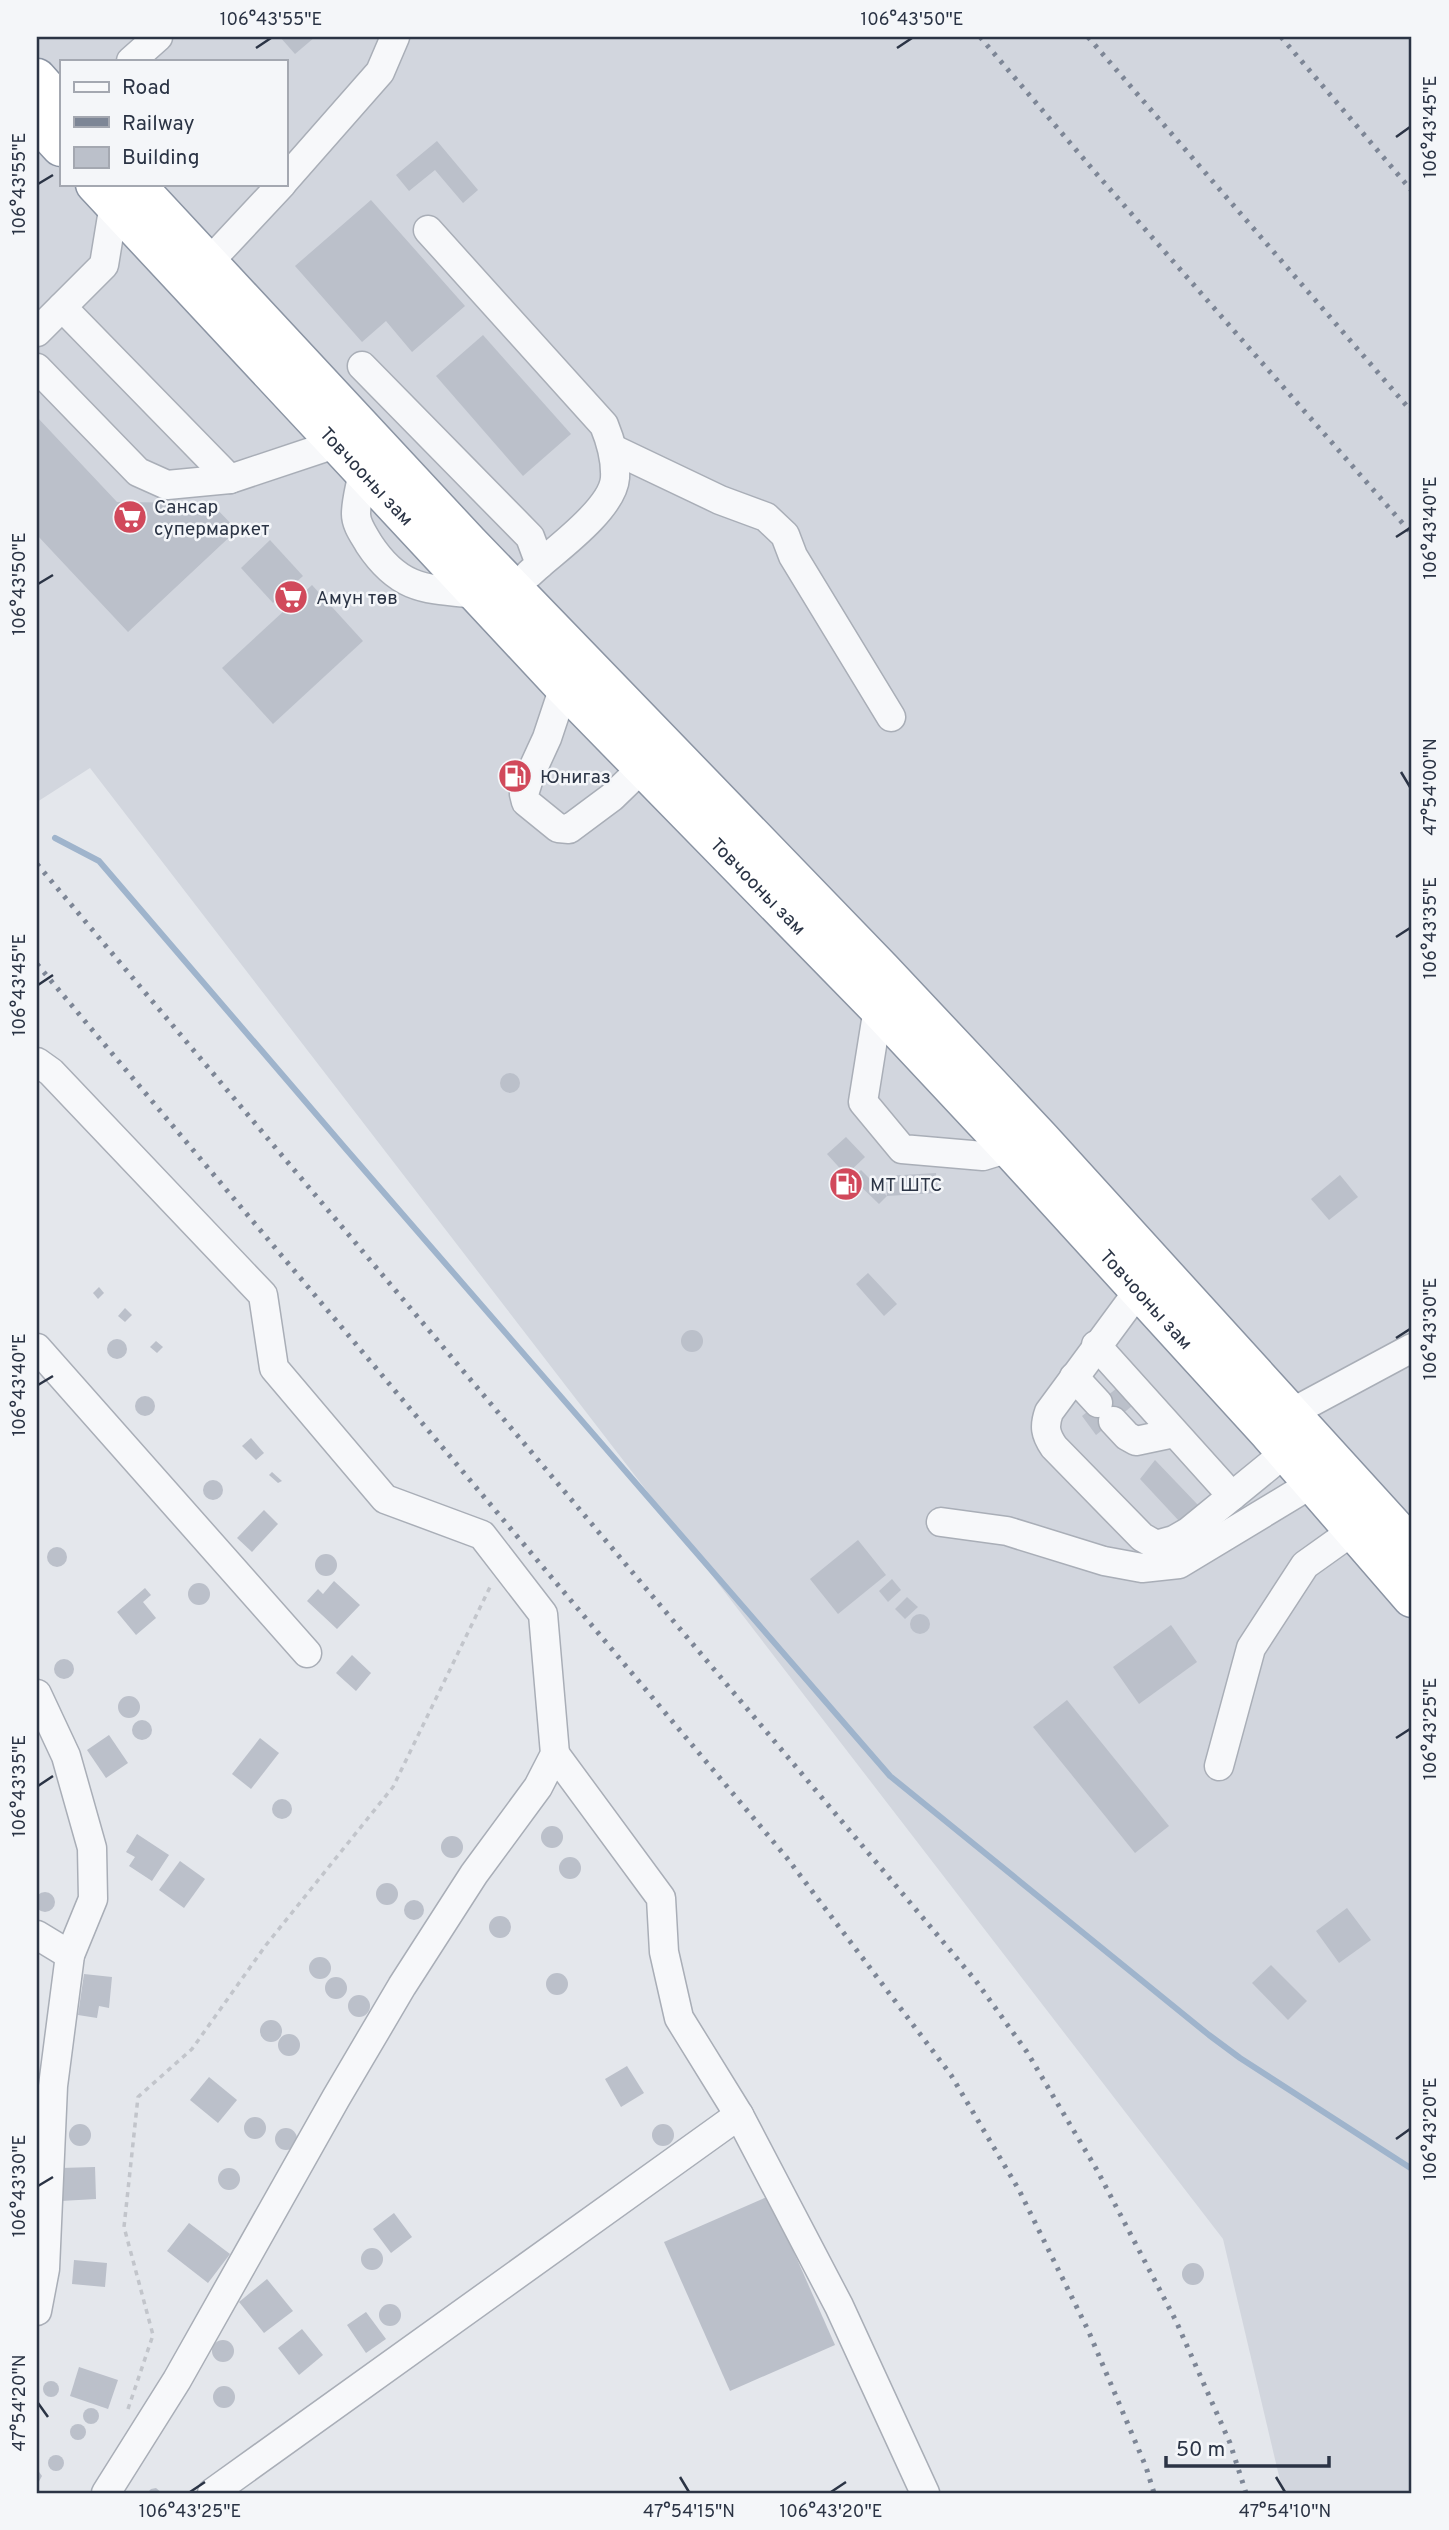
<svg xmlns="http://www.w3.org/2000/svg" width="1449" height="2530" font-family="Overpass,sans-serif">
<rect width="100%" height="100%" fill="#e4e7ec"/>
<path fill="#d2d6de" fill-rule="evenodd" d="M 37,37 L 1412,37 L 1412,2493 L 1283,2493 L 1223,2239 L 90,768 L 37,802 ZM 61,61 L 285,61 L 285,184 L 61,184 Z"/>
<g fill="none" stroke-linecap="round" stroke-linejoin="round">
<path stroke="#9fb4cc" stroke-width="6" d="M 55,838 L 99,861 L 346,1149 L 890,1776 L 1209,2035 L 1240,2058 L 1412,2169"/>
</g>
<g fill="#bbc0ca">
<path d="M 280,37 L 315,37 L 295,54 Z"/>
<path d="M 437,141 L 478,190 L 463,203 L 435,170 L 409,191 L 396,175 Z"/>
<path d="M 371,200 L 465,306 L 412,352 L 386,321 L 362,342 L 295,266 Z"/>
<path d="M 483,335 L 571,434 L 523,476 L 436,376 Z"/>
<path d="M 37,417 L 117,502 L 211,503 L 237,530 L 128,632 L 37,535 Z"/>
<path d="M 270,540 L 303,576 L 273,603 L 241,568 Z"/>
<path d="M 312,585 L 363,641 L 273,724 L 222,668 Z"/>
<circle cx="510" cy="1083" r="10"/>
<path d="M 846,1137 L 865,1157 L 846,1175 L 827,1154 Z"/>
<path d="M 861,1170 L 887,1196 L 879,1204 L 852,1178 Z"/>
<path d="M 936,1173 L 937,1193 L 887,1196 L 886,1176 Z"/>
<path d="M 1340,1175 L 1358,1197 L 1329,1220 L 1311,1199 Z"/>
<path d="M 868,1273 L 897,1304 L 884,1316 L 856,1284 Z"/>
<path d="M 99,1287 L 104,1293 L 98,1299 L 93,1293 Z"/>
<path d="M 125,1308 L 132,1315 L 125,1322 L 118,1316 Z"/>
<circle cx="692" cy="1341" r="11"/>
<circle cx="117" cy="1349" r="10"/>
<path d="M 156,1341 L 163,1347 L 157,1353 L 150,1347 Z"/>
<path d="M 1117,1388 L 1132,1406 L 1096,1435 L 1082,1416 Z"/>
<circle cx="145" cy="1406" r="10"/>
<path d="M 251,1438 L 264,1453 L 256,1460 L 242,1446 Z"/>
<path d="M 1155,1460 L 1198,1505 L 1180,1522 L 1140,1479 Z"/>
<path d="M 272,1472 L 282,1481 L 278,1483 L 269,1475 Z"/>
<circle cx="213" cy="1490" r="10"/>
<path d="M 264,1510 L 278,1524 L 252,1552 L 237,1538 Z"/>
<path d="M 858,1540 L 886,1575 L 838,1614 L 810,1579 Z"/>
<circle cx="57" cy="1557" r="10"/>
<circle cx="326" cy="1565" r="11"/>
<path d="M 892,1579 L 901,1590 L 888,1602 L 879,1591 Z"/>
<path d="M 334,1581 L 360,1605 L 337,1629 L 307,1601 L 318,1589 L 323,1594 Z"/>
<circle cx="199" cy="1594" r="11"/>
<path d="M 145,1588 L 151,1595 L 143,1602 L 156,1618 L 136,1635 L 117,1612 Z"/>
<path d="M 907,1597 L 918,1607 L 905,1619 L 895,1609 Z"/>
<circle cx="920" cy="1624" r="10"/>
<path d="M 1171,1625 L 1197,1662 L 1139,1704 L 1113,1667 Z"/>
<path d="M 352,1655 L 371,1673 L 356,1691 L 336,1673 Z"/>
<circle cx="64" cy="1669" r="10"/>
<circle cx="129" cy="1707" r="11"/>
<path d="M 1067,1700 L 1169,1826 L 1135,1853 L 1033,1727 Z"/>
<circle cx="142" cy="1730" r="10"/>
<path d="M 109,1735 L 128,1763 L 106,1778 L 87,1750 Z"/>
<path d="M 260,1738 L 279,1753 L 251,1789 L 232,1774 Z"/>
<circle cx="282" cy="1809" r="10"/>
<circle cx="552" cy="1837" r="11"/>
<path d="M 137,1834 L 169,1855 L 152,1881 L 129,1866 L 135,1857 L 126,1852 Z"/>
<circle cx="452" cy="1847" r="11"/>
<circle cx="570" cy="1868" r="11"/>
<path d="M 180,1861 L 205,1879 L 184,1908 L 159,1890 Z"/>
<circle cx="387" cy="1894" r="11"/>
<circle cx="45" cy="1902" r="10"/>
<circle cx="414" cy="1910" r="10"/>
<path d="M 1347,1908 L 1371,1940 L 1339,1963 L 1316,1931 Z"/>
<circle cx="500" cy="1927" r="11"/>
<circle cx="320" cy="1968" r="11"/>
<path d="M 1271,1965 L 1307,2001 L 1288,2020 L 1252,1983 Z"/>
<circle cx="557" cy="1984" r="11"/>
<path d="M 84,1974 L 112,1977 L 109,2008 L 99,2006 L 97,2018 L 78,2015 Z"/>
<circle cx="336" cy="1988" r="11"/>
<circle cx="359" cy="2006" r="11"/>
<circle cx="271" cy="2031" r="11"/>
<circle cx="289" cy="2045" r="11"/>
<path d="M 627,2066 L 644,2093 L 621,2107 L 605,2079 Z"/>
<path d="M 209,2077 L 237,2100 L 218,2123 L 190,2100 Z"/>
<circle cx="255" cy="2128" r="11"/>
<circle cx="80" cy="2135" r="11"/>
<circle cx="663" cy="2135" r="11"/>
<circle cx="286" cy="2139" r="11"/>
<path d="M 95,2167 L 96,2199 L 61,2201 L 60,2168 Z"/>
<circle cx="229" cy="2179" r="11"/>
<path d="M 769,2196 L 835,2345 L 730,2391 L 664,2242 Z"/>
<path d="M 394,2213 L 412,2237 L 391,2253 L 373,2229 Z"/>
<path d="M 189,2223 L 230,2254 L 208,2283 L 167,2251 Z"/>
<circle cx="372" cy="2259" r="11"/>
<path d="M 74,2260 L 107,2263 L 105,2287 L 72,2284 Z"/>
<circle cx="1193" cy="2274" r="11"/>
<path d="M 267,2279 L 293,2311 L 264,2333 L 239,2302 Z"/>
<circle cx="390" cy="2315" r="11"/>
<path d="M 366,2312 L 386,2339 L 366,2353 L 347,2325 Z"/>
<path d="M 302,2329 L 323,2355 L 299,2375 L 278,2348 Z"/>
<circle cx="223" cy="2351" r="11"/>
<path d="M 79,2367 L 118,2380 L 108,2409 L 70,2396 Z"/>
<circle cx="51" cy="2389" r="8"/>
<circle cx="224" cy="2397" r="11"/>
<circle cx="91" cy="2416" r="8"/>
<circle cx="78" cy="2432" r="8"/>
<circle cx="56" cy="2463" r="8"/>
<path d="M 37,2469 L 42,2476 L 37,2485 Z"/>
<path d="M 156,2488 L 162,2493 L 147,2493 L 151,2489 Z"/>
</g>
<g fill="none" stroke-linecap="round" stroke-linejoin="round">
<g stroke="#a9aeb7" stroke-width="31">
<g id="minor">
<path d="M 131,61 L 158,37"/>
<path d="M 285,180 L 380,72 L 395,37"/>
<path d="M 428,230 L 604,425 C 611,442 616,459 615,478 C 613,507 561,546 540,564"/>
<path d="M 208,263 L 282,184"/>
<path d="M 62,307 L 230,479"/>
<path d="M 37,332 L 104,265 L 114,204"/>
<path d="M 362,366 L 530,537 L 540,564 L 529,574"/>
<path d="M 37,368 L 138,472 L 167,485 L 230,479 L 338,443"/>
<path d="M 613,449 L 720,500 L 766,517 L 785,535 L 793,556 L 891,717"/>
<path d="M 363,470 C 361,485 356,500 356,514 C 356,525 364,535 369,544 C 400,591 427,589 478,594"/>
<path d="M 564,687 L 547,738 L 530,775 L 524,794 L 526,802 L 558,828 L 569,829 L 612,797 L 642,768"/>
<path d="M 878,1008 L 863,1102 L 902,1149 L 983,1156 L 1009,1148"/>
<path d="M 37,1062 L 51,1072 L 263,1295 L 274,1368 L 385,1499 L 482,1535 L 543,1614 L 555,1754 L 538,1787 L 474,1874 L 402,1986 L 336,2098 L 177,2380 L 106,2493"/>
<path d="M 1139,1290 L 1049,1412 C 1044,1426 1045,1434 1054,1447 L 1142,1537 L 1156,1545 L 1174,1540 L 1188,1532 L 1286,1452"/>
<path d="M 1096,1345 L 1232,1496"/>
<path d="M 37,1348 L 307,1653"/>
<path d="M 1074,1377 L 1098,1403"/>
<path d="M 1291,1413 L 1412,1348"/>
<path d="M 1113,1421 L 1127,1436 L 1136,1441 L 1174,1433"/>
<path d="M 941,1522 L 1007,1531 L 1104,1561 L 1142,1568 L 1179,1564 L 1313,1483"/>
<path d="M 37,1694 L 66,1756 L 92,1848 L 93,1899 L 70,1955 L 53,2086 L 45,2269 L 37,2311"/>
<path d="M 555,1754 L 661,1898 L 664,1952 L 679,2018 L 739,2115 L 839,2306 L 925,2493"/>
<path d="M 1219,1766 L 1251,1648 L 1305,1565 L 1354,1530"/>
<path d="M 37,1935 L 70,1955"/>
<path d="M 212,2493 L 739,2115"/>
</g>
</g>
<g stroke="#8b94a3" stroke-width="41">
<g id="highway">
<path d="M 37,78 L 61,105"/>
<path d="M 37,121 L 61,147"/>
<path id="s1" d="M 95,184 L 564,687 L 878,1008 L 1009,1148 L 1269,1433 L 1412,1598"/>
<path d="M 135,184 L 469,543 L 882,970 L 1040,1138 L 1412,1547"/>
</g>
</g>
<path stroke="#c2c5cb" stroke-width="3.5" stroke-dasharray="5 5" stroke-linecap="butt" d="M 128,2409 L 153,2335 L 124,2227 L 138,2097 L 192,2049 L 266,1945 L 393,1787 L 491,1585"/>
<use href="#minor" stroke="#f7f8fa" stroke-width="28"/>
<use href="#highway" stroke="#fff" stroke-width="38"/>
<g stroke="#7d8696" stroke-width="5" stroke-dasharray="3.5 7" stroke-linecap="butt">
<path d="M 980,37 L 1094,171 L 1412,534"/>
<path d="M 1088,37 L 1412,412"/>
<path d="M 1281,37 L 1412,191"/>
<path d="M 37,864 L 976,1981 L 1027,2052 L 1097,2170 L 1176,2321 L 1230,2443 L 1246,2493"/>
<path d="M 37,964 L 787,1858 L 951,2075 L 1019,2190 L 1088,2330 L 1146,2467 L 1154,2493"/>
</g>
</g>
<path fill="none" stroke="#2b3445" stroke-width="2.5" d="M 256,48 L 271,38M 897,48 L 912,38M 1396,137 L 1410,127M 38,184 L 53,175M 1396,537 L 1410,528M 38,584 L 53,575M 1401,772 L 1410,787M 1396,937 L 1410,928M 38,985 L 53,975M 1396,1338 L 1410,1329M 38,1385 L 53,1376M 1396,1738 L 1410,1729M 38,1786 L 53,1776M 1396,2139 L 1410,2129M 38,2186 L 53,2177M 38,2403 L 48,2417M 680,2477 L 689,2492M 1276,2477 L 1285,2492M 190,2492 L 205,2482M 831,2492 L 846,2482"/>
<defs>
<g id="supermarket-disc" transform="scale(1.75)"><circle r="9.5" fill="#d1495b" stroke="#f4f6f9"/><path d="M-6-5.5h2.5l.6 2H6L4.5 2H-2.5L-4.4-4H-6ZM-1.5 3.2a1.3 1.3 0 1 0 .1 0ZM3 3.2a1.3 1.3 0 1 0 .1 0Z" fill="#fff"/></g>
<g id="fuel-disc" transform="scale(1.75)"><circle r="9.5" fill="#d1495b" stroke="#f4f6f9"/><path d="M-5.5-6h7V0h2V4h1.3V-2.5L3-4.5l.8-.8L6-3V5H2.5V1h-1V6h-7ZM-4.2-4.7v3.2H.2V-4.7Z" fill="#fff"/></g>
</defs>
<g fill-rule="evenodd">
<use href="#supermarket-disc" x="130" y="517"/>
<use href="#supermarket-disc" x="291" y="597"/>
<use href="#fuel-disc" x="515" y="776"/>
<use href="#fuel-disc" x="846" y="1184"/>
</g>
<g text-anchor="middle" stroke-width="5" stroke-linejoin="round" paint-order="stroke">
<g font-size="19" fill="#2b3445" stroke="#f4f6f9">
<text dy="7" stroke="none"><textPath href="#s1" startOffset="399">Товчооны зам</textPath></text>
<text dy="7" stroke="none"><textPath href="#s1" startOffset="966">Товчооны зам</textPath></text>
<text dy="7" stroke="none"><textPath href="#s1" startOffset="1533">Товчооны зам</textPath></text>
</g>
<g font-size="19" fill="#2b3445" stroke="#f4f6f9" text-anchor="start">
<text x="154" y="513">Сансар<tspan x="154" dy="22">супермаркет</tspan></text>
<text x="316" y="604">Амун төв</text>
<text x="540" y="783">Юнигаз</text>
<text x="870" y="1191">MT ШТС</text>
</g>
</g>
<rect width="1449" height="2530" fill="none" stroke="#f4f6f9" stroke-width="77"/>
<rect x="60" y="60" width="228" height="126" fill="#f4f6f9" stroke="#a4a8b1" stroke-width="2"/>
<rect x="74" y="82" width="35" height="10" fill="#f7f8fa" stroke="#a4a8b1" stroke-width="2"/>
<text x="122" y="94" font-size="21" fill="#2b3445">Road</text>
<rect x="74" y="117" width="35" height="10" fill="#7d8696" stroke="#a4a8b1" stroke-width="2"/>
<text x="122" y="130" font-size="21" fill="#2b3445">Railway</text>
<rect x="74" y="147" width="35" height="21" fill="#bbc0ca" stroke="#a4a8b1" stroke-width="2"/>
<text x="122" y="164" font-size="21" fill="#2b3445">Building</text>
<path d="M1166 2456v10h163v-10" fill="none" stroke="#2b3445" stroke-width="3.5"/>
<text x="1176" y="2456" font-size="21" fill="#2b3445" stroke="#f4f6f9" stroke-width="5" paint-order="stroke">50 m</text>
<rect x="38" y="38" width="1372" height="2454" fill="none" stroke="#2b3445" stroke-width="2.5"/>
<g font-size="18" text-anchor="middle" fill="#2b3445">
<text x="271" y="25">106°43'55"E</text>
<text x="912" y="25">106°43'50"E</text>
<text transform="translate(1430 127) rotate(-90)" y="6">106°43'45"E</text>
<text transform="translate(19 184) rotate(-90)" y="6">106°43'55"E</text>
<text transform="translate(1430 528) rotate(-90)" y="6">106°43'40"E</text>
<text transform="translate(19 584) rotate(-90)" y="6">106°43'50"E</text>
<text transform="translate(1430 787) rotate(-90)" y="6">47°54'00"N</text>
<text transform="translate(1430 928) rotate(-90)" y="6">106°43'35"E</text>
<text transform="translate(19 985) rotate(-90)" y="6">106°43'45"E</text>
<text transform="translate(1430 1329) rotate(-90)" y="6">106°43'30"E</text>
<text transform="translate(19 1385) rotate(-90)" y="6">106°43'40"E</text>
<text transform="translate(1430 1729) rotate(-90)" y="6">106°43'25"E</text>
<text transform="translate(19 1786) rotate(-90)" y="6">106°43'35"E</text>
<text transform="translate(1430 2129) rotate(-90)" y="6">106°43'20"E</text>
<text transform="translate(19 2186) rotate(-90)" y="6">106°43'30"E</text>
<text transform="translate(19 2403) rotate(-90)" y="6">47°54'20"N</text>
<text x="190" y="2517">106°43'25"E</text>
<text x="689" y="2517">47°54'15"N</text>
<text x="831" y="2517">106°43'20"E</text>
<text x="1285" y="2517">47°54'10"N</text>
</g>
</svg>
